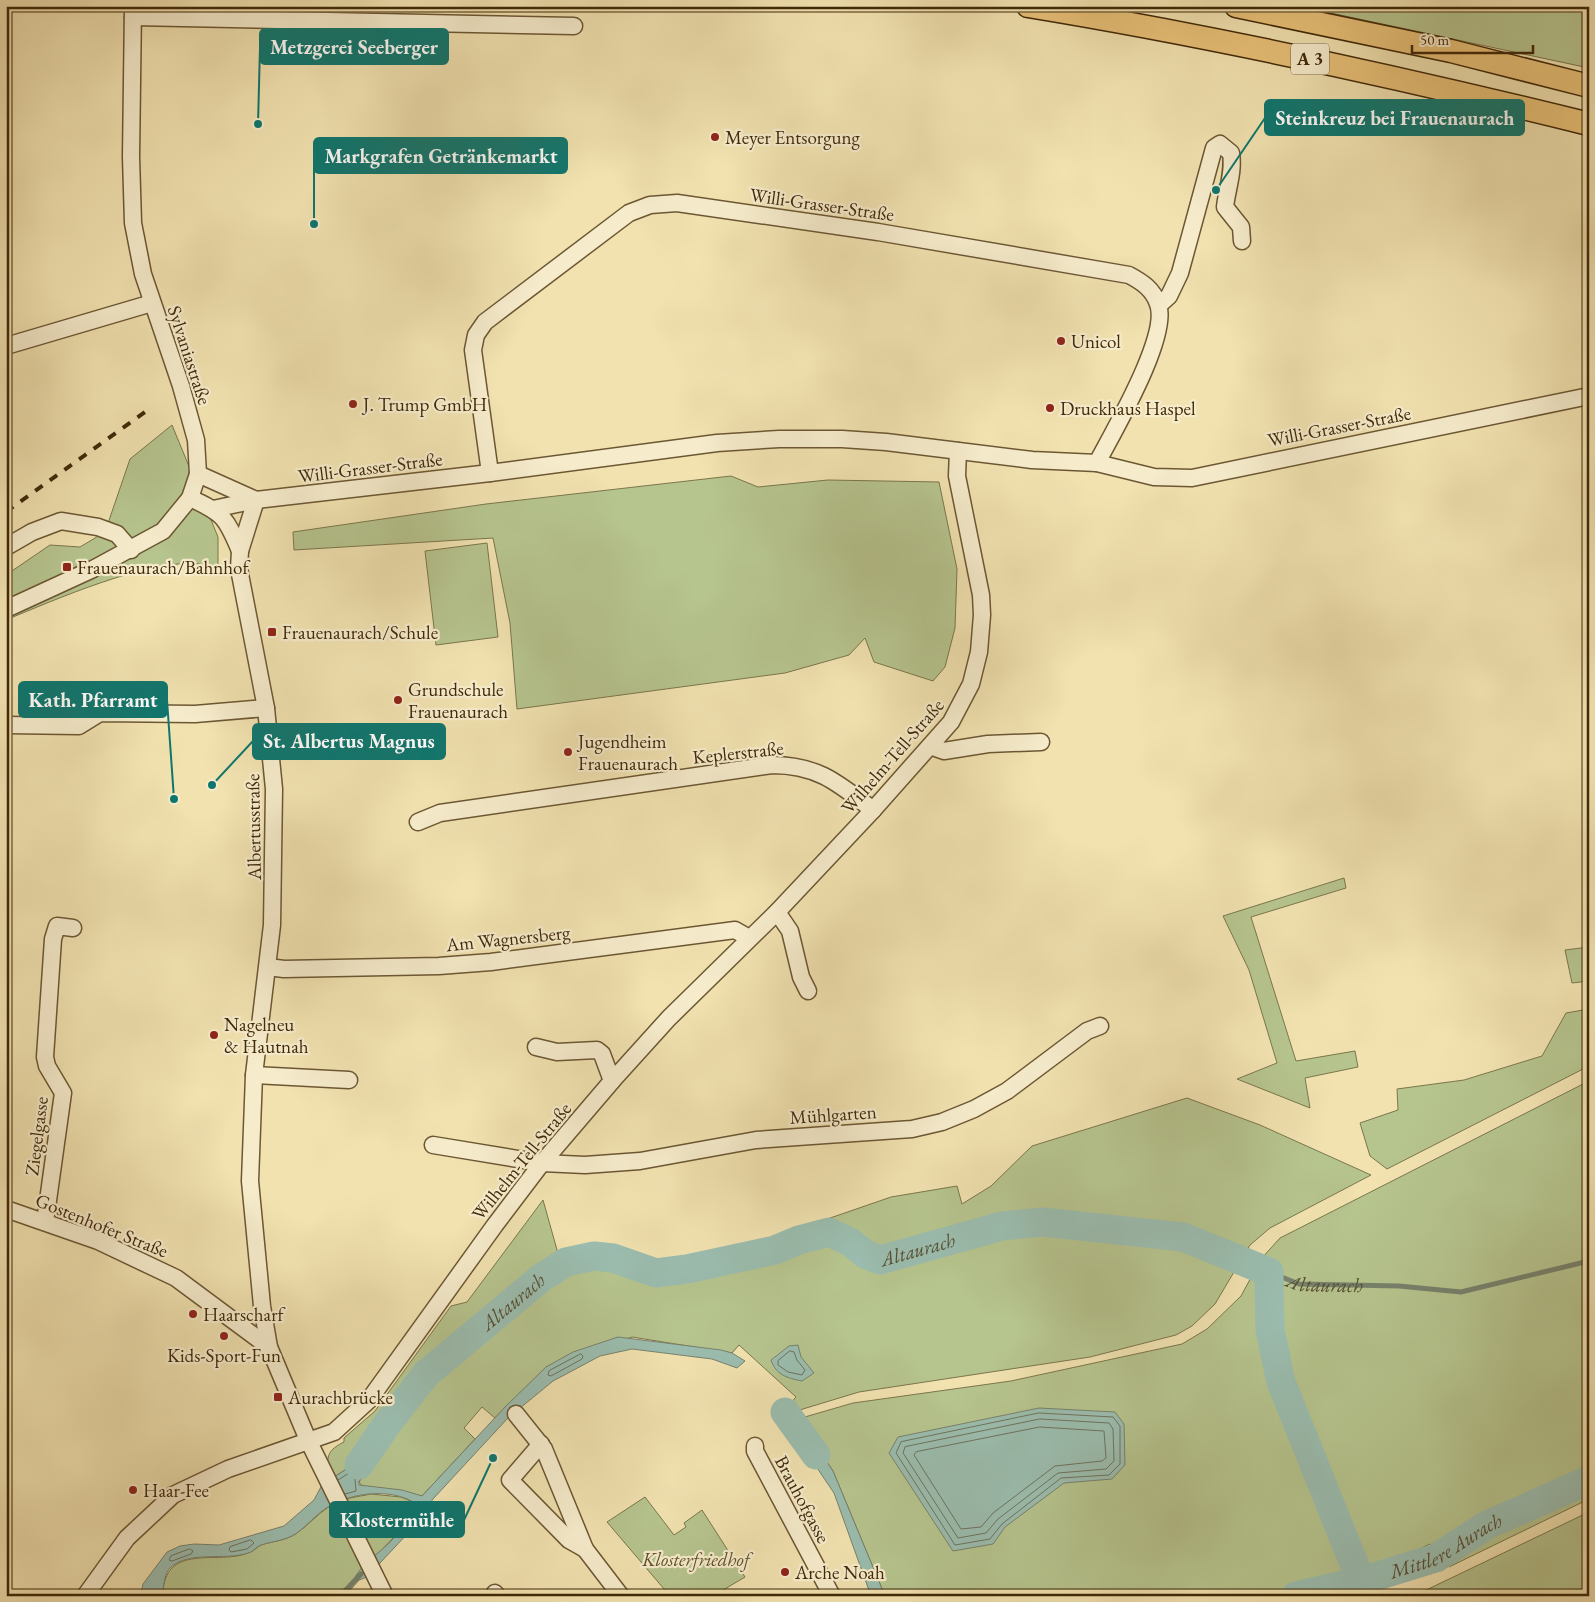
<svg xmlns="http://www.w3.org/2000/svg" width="1595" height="1602" font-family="'EB Garamond',serif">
<rect width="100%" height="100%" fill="#f1e2b0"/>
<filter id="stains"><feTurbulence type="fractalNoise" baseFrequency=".004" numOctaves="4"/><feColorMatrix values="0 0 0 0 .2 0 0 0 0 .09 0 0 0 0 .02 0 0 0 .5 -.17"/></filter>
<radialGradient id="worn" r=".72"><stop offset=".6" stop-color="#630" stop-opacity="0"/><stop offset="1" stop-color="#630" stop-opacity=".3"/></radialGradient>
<g fill="#b6c48e" stroke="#7b764c">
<path d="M 1298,6 L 1589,6 L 1589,68 Z"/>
<path d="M 172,425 L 218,537 L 218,576 C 213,573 206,565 200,564 C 150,558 54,600 6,620 L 6,575 L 50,545 L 80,547 L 105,532 L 130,459 Z"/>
<path d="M 731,476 L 758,487 L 828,480 L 939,482 L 957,569 L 955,628 L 945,667 L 933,681 L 874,662 L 865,638 L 849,655 L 785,673 L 517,709 L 510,623 L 493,538 L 294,550 L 293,532 L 486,504 Z"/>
<path d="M 487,543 L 498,637 L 436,645 L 425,551 Z"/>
<path d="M 1344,878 L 1346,888 L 1251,917 L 1296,1061 L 1355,1051 L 1358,1067 L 1305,1078 L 1310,1108 L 1237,1079 L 1277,1063 L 1249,970 L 1223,916 Z"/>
<path d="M 1589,947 L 1589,981 L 1572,983 L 1565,950 Z"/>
<path d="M 1589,1009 L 1589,1066 L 1387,1169 L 1370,1156 L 1360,1123 L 1398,1110 L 1397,1089 L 1464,1080 L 1542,1056 L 1566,1013 Z"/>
<path d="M 1589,1081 L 1589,1499 L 1449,1567 L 1430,1544 L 1366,1574 L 1373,1592 L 1357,1596 L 885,1596 L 833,1471 L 798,1419 L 853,1403 L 1011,1381 L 1182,1344 L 1207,1329 L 1241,1296 L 1261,1259 L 1280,1238 Z"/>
<path d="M 1187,1098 L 1260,1125 L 1371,1175 L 1270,1228 L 1250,1245 L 1215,1304 L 1192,1326 L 1176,1335 L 1090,1357 L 859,1392 L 793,1412 L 787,1407 L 796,1397 L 739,1345 L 732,1353 L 632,1337 L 546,1367 L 495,1418 L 482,1407 L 464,1428 L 475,1439 L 422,1496 L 362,1486 L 359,1482 L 371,1466 L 355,1458 L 345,1470 L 334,1477 L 332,1469 L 329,1468 C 325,1454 332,1448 344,1442 L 344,1438 L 375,1411 L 451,1306 L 467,1302 L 543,1200 L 559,1257 L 595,1247 L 609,1248 L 660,1264 L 749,1246 L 891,1197 L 957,1186 L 962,1204 L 991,1186 L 1032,1146 Z"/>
<path d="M 371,1494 L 401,1497 L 418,1504 C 403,1533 376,1553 356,1578 L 359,1580 L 345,1596 L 169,1596 L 163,1590 C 168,1543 218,1565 248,1553 C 253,1552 257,1547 261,1545 C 273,1541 283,1541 294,1535 C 307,1527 317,1514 330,1506 C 342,1498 357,1497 371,1494 Z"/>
<path d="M 645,1497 L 674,1535 L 686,1527 L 684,1523 L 702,1510 L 745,1577 L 713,1596 L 704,1596 L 700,1590 L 690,1596 L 670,1596 L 607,1522 Z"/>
<path d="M 1589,1512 L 1589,1596 L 1405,1596 L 1422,1592 Z"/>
</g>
<g fill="#9bbdaf" stroke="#77826d">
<path d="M 618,1337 L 721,1350 L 732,1353 L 745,1361 L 737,1368 L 712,1359 L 632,1349 L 600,1356 L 553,1381 L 508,1418 L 482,1446 L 433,1499 L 408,1533 L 367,1577 L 359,1580 L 355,1577 C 364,1562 377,1555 389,1543 C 400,1532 411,1518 418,1505 C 395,1488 356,1492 333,1504 C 319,1511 309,1524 297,1533 C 285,1541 273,1541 261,1545 C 256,1547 253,1552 248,1553 C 225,1561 189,1550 170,1568 C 165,1573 164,1583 163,1590 L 169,1596 L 148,1596 L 141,1593 L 143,1584 L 167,1552 L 180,1546 L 194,1544 L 219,1545 L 284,1526 L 314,1500 L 322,1485 L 345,1470 L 376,1428 L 386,1436 L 371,1466 L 359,1481 L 359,1485 L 402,1490 L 422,1496 L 505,1407 L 546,1367 L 573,1352 Z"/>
<path d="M 798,1345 L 801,1357 L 814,1373 L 802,1381 C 787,1378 776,1375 771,1360 L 789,1346 Z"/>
<path d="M 1039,1408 L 1115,1412 L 1124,1424 L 1125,1465 L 1112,1479 L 1064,1483 L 1005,1527 L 993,1544 L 953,1551 L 889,1453 L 898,1437 Z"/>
<path d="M 798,1419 L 833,1471 L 885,1596 L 871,1596 L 834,1493 L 788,1425 Z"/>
</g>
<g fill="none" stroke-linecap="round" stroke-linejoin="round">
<g stroke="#6e735c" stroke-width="1">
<path d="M 790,1351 L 794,1352 L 797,1360 L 805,1370 L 802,1375 L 788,1372 L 778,1365 L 778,1361 Z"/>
<path d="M 581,1354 L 583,1356 L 582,1359 L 551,1376 L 548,1375 L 549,1371 Z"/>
<path d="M 1039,1413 L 1113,1417 L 1120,1426 L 1120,1464 L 1109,1475 L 1061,1478 L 1002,1524 L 990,1539 L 955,1545 L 896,1453 L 901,1442 Z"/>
<path d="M 1040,1419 L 1109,1423 L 1113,1429 L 1114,1461 L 1106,1469 L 1058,1473 L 998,1519 L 986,1533 L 958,1538 L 903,1453 L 905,1447 Z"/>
<path d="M 1040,1427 L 1104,1431 L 1106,1458 L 1102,1461 L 1055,1466 L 993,1513 L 981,1527 L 961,1529 L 914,1455 L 916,1452 Z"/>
<path d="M 338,1480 L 349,1473 L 370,1445 L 374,1445 L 367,1463 L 355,1479 L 356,1491 L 345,1494"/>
<path d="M 251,1540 L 254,1543 L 247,1549 L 231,1552 L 229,1550 L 230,1547 Z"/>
<path d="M 190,1549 L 193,1551 L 191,1554 L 172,1561 L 169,1560 L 171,1556 Z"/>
</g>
<g stroke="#77826d" stroke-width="5">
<path id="s1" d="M 1269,1272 L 1299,1284 L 1399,1286 L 1461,1292 L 1589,1261"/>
<path d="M 340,1596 L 361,1574"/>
</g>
<g stroke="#9bbdaf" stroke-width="29">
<path d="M 785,1412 L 816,1455"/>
<path id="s2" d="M 359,1465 L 385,1427 L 426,1374 L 541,1278 L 566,1262 L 594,1256 L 613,1258 L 656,1273 L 687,1269 L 775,1250 L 799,1240 L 829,1232 L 850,1242 L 865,1254 L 880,1260 L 1002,1226 L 1042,1222 L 1183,1237 L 1269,1272 L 1270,1330 L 1281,1382 L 1361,1581"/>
<path id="s3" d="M 1296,1596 L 1361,1581 L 1436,1558 L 1487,1525 L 1589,1480"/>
</g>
<g stroke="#6c5733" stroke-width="19">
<g id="minor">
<path d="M 133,17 L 574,26"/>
<path d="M 1159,305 L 1169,296 L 1180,273 L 1214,148 L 1220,144 L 1231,153 C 1234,172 1227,189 1225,207 L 1241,227 L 1242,241"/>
<path d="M 6,346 L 152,303"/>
<path d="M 490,473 L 473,350 L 476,335 L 485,322 L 629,213 L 650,205 L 677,203 L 878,232 L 1129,275 C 1142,282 1153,289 1158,304 C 1170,336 1113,432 1097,463"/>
<path d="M 198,474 L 256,500"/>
<path d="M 190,498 C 223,513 226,517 240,551"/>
<path d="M 256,500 L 240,551 L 239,569 L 266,708 L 274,789 L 272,925 L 254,1075 L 250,1181 L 262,1306 L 269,1347"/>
<path d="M 213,509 L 256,500 L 490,473 L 717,443 L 779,439 L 842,439 L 886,442 L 1032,460 L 1097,463 L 1154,477 L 1192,478 L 1589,396"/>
<path d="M 6,547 L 32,532 L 61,521 L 98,527 L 117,534 L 131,550"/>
<path d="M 6,609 L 93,569 L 163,531 L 190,498 L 198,474 L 196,440 L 181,386 L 143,274 L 133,223 L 131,157 L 133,6"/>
<path d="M 6,725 L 79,726 L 100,713 L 195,714 L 266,708"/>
<path d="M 930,746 L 944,751 L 988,744 L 1041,742"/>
<path d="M 418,822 L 440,813 L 772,765 C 818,765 838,783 873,810"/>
<path d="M 777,912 L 790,931 L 801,977 L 808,991"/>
<path d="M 268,967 L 284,969 L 439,966 L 491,962 L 735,930 L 749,938"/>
<path d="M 536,1047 L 557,1052 L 597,1050 L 602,1054 L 612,1081"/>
<path d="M 254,1075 L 349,1080"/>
<path d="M 433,1145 L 542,1163 L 585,1165 L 640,1161 L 756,1140 L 912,1129 L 942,1122 L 974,1109 L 1007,1091 L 1087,1031 L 1100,1026"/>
<path d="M 6,1209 L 98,1241 L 176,1278 L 269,1347 L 308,1440 L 385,1596"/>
<path d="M 45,1222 L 63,1093 L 47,1066 L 45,1057 L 53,939 L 57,926 L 73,928"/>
<path d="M 516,1414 L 544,1449 L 585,1549 L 621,1596"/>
<path d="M 541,1444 L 510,1480 L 569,1540 L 585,1549"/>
<path d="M 755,1446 L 755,1451 L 832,1596"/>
<path d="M 495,1593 L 497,1596"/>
<path d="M 85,1596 L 127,1538 L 173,1495 L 228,1469 L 334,1432 L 369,1400 L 495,1225 L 542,1163 L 612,1081 L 669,1018 L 777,912 L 873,810 L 951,722 L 971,684 L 979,652 L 982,615 L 981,595 L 957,476 L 958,451"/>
</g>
</g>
<g stroke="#402909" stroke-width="25">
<g id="highway">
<path d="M 1028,6 C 1217,37 1403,78 1589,124"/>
<path d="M 1236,6 L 1451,51 L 1589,86"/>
</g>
</g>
<use href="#minor" stroke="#f6eccc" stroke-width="16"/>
<use href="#highway" stroke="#e8c178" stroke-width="22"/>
<path stroke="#402909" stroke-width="4" stroke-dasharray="9 9" stroke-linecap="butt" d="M 6,512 L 145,412"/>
</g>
<g fill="#8f2418" stroke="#f6eccc" stroke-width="2">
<circle cx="715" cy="137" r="5"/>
<circle cx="1061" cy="341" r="5"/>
<circle cx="353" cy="404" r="5"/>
<circle cx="1050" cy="408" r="5"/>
<rect x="62" y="562" width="10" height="10" rx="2.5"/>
<rect x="267" y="627" width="10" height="10" rx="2.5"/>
<circle cx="398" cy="700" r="5"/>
<circle cx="568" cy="752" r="5"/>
<circle cx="214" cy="1035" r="5"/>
<circle cx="193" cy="1314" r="5"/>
<circle cx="224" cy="1336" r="5"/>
<rect x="273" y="1392" width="10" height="10" rx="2.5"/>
<circle cx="133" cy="1490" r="5"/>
<circle cx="785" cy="1572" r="5"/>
</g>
<g text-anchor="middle" stroke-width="4.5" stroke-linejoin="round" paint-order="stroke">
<rect fill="#f6eccc" stroke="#776444" stroke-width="1" x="1291" y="43.5" width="38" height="31" rx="4"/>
<g font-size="18" font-weight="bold" fill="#402909">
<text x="1310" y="65">A 3</text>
</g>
<g font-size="19" fill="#402909" stroke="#f6eccc" text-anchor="start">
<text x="725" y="144">Meyer Entsorgung</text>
<text x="1071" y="348">Unicol</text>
<text x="363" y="411">J. Trump GmbH</text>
<text x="1060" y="415">Druckhaus Haspel</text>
<text x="77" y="574">Frauenaurach/Bahnhof</text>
<text x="282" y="639">Frauenaurach/Schule</text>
<text x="408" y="696">Grundschule<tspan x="408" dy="22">Frauenaurach</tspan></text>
<text x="578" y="748">Jugendheim<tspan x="578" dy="22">Frauenaurach</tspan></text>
<text x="224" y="1031">Nagelneu<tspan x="224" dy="22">&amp; Hautnah</tspan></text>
<text x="203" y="1321">Haarscharf</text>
<text x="224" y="1362" text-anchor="middle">Kids-Sport-Fun</text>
<text x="288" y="1404">Aurachbrücke</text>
<text x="143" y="1497">Haar-Fee</text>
<text x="795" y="1579">Arche Noah</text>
</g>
<g font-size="19" fill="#402909" stroke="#f6eccc">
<text transform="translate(822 204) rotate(8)" y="7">Willi-Grasser-Straße</text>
<text transform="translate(190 355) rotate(72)" y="7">Sylvaniastraße</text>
<text transform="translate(1339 426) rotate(-11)" y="7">Willi-Grasser-Straße</text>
<text transform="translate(370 467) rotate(-7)" y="7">Willi-Grasser-Straße</text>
<text transform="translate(738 752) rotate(-6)" y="7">Keplerstraße</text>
<text transform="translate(892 756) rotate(-49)" y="7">Wilhelm-Tell-Straße</text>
<text transform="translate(253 827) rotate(-91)" y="7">Albertusstraße</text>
<text transform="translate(508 938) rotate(-6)" y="7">Am Wagnersberg</text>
<text transform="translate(833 1114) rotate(-4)" y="7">Mühlgarten</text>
<text transform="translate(36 1136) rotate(-83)" y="7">Ziegelgasse</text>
<text transform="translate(521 1161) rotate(-51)" y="7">Wilhelm-Tell-Straße</text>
<text transform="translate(102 1225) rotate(22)" y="7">Gostenhofer Straße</text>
<text transform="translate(803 1499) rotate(62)" y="7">Brauhofgasse</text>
</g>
<g font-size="19" font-style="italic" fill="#5e502a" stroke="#f6eccc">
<text x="696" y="1566">Klosterfriedhof</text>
</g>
<g font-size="20" font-style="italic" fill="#574e32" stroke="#f6eccc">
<text dy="7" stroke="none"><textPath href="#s2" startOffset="662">Altaurach</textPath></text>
<text dy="7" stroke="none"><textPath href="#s1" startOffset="58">Altaurach</textPath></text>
<text dy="7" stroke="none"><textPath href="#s2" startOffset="226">Altaurach</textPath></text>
<text dy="7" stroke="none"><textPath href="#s3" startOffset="159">Mittlere Aurach</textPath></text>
</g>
</g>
<path fill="none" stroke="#0f766e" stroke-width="2" d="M258 124L260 47M1216 190L1265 118M314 224L314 156M174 799L167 700M212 785L253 741M493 1458L464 1520"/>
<g fill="#0f766e" stroke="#f6eccc" stroke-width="2">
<circle cx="258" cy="124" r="5"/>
<circle cx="1216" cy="190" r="5"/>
<circle cx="314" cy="224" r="5"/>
<circle cx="174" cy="799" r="5"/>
<circle cx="212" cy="785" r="5"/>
<circle cx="493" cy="1458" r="5"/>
</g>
<g fill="#0f766e" stroke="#0f766e" stroke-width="2">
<rect x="260" y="29" width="188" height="35" rx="5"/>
<rect x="1265" y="100" width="259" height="35" rx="5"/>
<rect x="314" y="138" width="253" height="35" rx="5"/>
<rect x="19" y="682" width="148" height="35" rx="5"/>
<rect x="253" y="724" width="192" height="35" rx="5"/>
<rect x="330" y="1502" width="134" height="35" rx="5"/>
</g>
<g font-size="20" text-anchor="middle" font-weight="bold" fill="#fff">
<text x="354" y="54">Metzgerei Seeberger</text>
<text x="1395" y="125">Steinkreuz bei Frauenaurach</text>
<text x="441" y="163">Markgrafen Getränkemarkt</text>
<text x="93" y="707">Kath. Pfarramt</text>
<text x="349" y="748">St. Albertus Magnus</text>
<text x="397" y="1527">Klostermühle</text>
</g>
<rect width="1595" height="1602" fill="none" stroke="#f1e2b0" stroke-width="25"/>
<rect x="8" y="8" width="1580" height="1587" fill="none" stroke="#402909" stroke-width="2.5"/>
<rect x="12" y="12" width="1570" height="1577" fill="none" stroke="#402909"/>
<path d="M1412 45v8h121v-8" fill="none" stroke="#402909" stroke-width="2.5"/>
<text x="1420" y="45" font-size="15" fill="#402909" stroke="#f6eccc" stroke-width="4" paint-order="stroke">50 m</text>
<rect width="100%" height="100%" filter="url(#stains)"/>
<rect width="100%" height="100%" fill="url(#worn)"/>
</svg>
